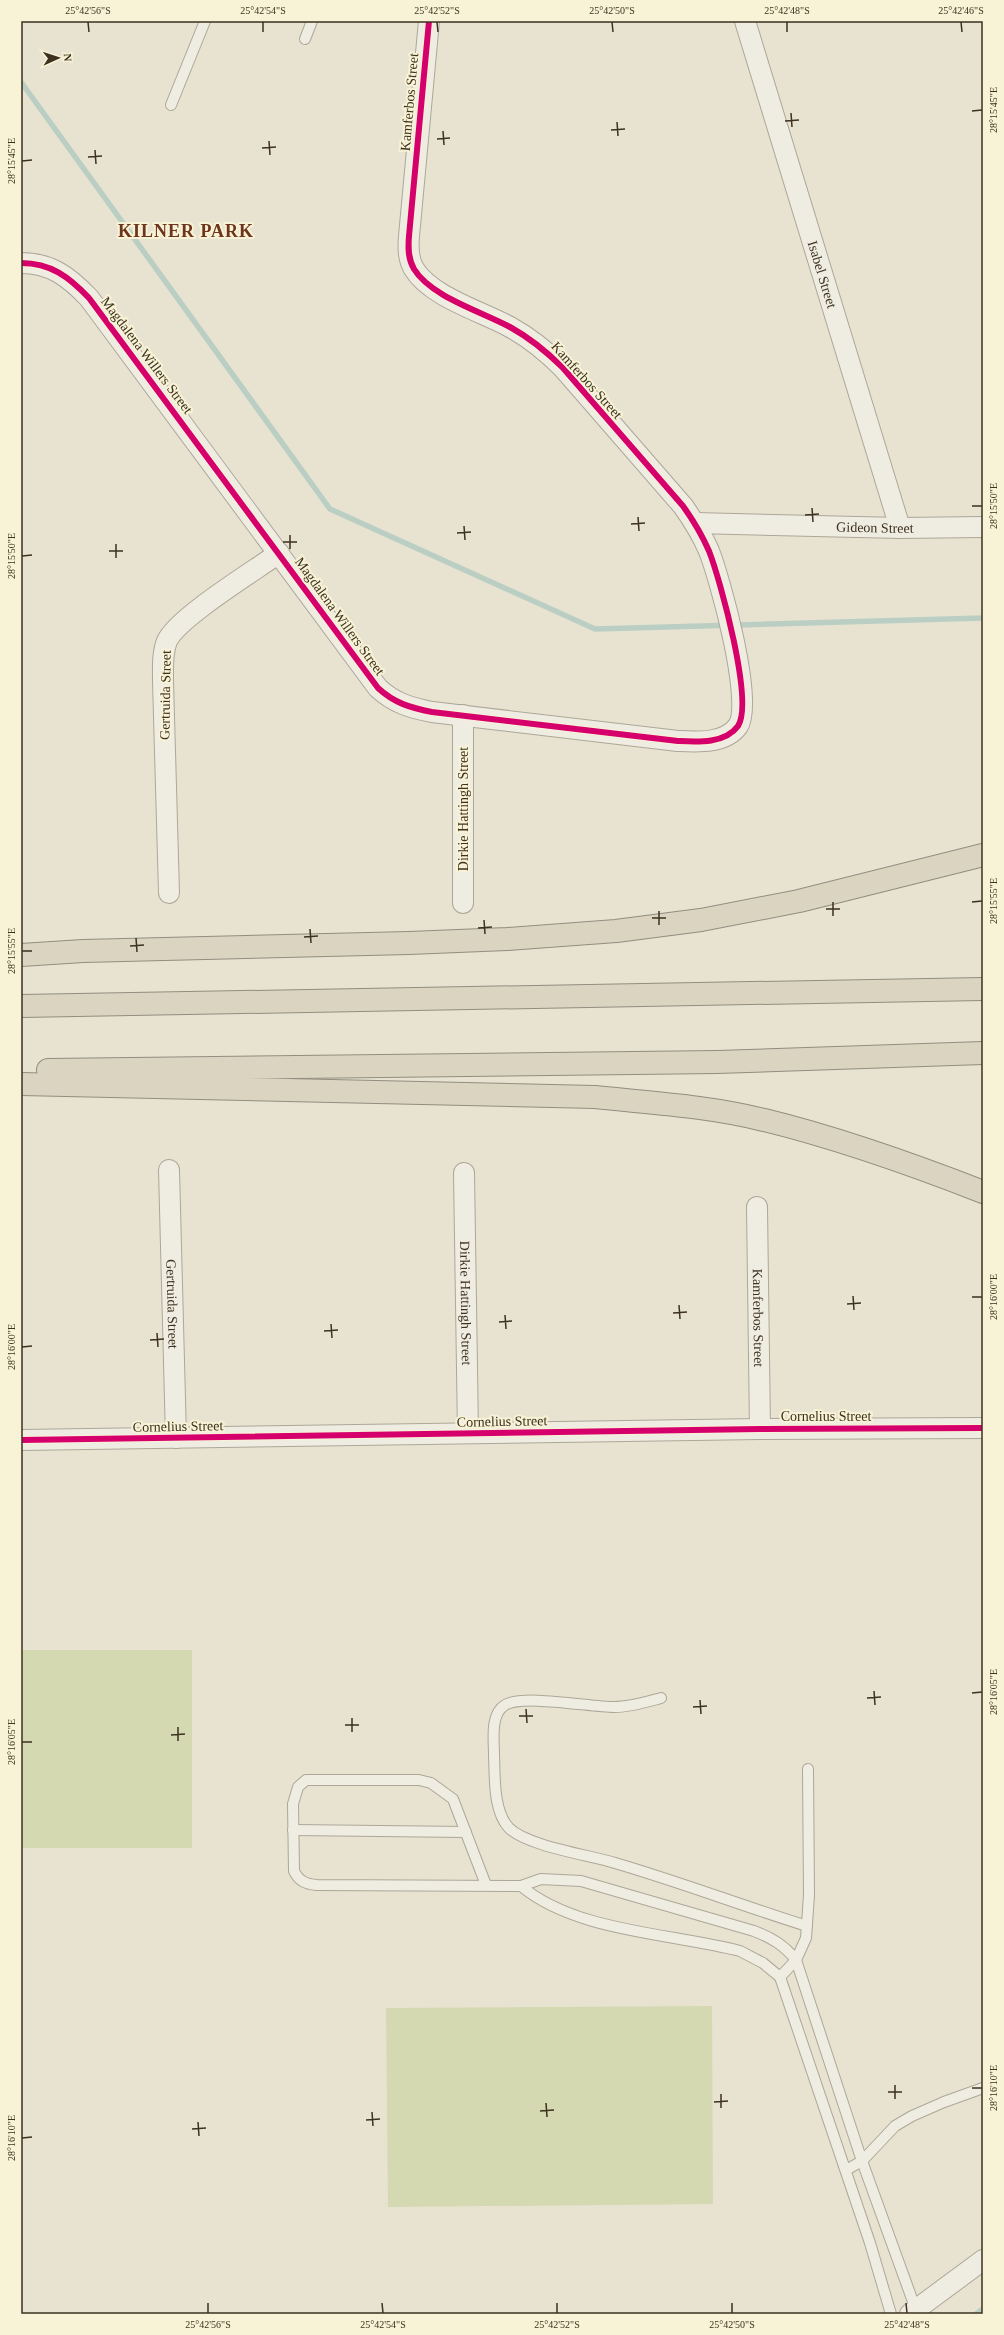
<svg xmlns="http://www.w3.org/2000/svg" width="1004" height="2335" font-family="'Times New Roman',serif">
<rect width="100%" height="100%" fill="#e7e3d0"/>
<g fill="#d4d9b2">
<rect x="21" y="1650" width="171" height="198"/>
<path d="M 712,2006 L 713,2204 L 388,2207 L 386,2008 Z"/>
</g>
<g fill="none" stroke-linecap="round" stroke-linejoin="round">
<g stroke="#bbcec4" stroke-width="5.5">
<path d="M 21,82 L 330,509 L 595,629 L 983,618"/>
<path d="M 976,2314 L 983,2309"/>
</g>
<g stroke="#ada798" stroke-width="12">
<g id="service">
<path d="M 305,39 L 312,21"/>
<path d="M 171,105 L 205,21"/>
<path d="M 661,1698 C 646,1702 630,1707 614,1707 C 590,1707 523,1694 505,1705 C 490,1714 494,1740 494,1755 C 495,1777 493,1811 509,1828 C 527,1846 589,1855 615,1863 C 680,1882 743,1906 807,1926"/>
<path d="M 293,1830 L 466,1832"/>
<path d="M 486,1885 L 453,1799 L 431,1783 L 419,1780 L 306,1780 L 298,1787 L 293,1804 L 294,1871 C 299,1881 305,1884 317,1885 L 521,1886 L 541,1879 L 581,1881 L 754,1931 C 772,1938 784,1945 796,1960 L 862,2161 L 916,2310"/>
<path d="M 521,1886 C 576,1932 671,1933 740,1951 L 763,1963 L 780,1977 L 870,2243 L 891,2314"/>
<path d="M 780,1977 L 796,1960 L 806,1938 L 809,1895 L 808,1769"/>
<path d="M 846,2170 L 862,2161 L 895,2126 L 912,2116 L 944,2102 L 983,2088"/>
</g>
</g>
<g stroke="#ada798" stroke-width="22">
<g id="minor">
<path id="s1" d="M 745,21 L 900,528"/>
<path d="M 21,263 C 51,263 69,277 89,298 L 378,688 C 394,703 411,708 432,712 L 678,741 C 697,742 725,744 738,726 C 754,702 720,579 709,551 C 702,535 693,520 683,506 L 563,368 C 547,352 530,338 510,327 C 483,312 431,297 414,269 C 408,259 408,248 409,236 L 429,21"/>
<path id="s2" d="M 695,523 L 900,528 L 983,527"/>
<path d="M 463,715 L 463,903"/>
<path d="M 169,893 L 163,681 C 163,668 162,653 167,641 C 177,618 254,571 279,553"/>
<path id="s3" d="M 169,1170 L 176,1438"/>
<path id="s4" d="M 464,1173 L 468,1433"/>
<path id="s5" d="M 757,1207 L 760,1429"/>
<path d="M 21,1440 L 760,1429 L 983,1428"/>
<path d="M 910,2314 L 983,2260"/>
</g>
</g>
<g stroke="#928d7f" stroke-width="24">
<g id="motorway">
<path d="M 21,955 L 83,951 L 409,943 L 507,939 L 616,931 L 701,920 L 799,901 L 983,855"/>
<path d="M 21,1006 L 983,989"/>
<path d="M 48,1070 L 717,1062 L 983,1053"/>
<path d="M 21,1084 L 595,1097 C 651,1103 709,1106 764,1120 C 838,1138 911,1164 983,1192"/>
</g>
</g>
<use href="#service" stroke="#efece2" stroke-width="10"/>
<use href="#minor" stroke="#efece2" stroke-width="20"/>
<use href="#motorway" stroke="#dbd4c0" stroke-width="22"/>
<g stroke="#f8f2d6" stroke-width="8">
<g id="cycleway">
<path d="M 21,263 C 51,263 69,277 89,298 L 378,688 C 394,703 411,708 432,712 L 678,741 C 697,742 725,744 738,726 C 754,702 720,579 709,551 C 702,535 693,520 683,506 L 563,368 C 547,352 530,338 510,327 C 483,312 431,297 414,269 C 408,259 408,248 409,236 L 429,21"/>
<path d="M 21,1440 L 760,1429 L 983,1428"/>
</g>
</g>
<use href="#cycleway" stroke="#d6006c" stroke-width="6"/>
</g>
<path fill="none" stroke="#3d311f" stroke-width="1.5" d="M 88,22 L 89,32M 263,22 L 263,32M 437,22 L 438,32M 612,22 L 613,32M 787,22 L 787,32M 961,22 L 962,32M 972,111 L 982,110M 791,113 L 792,127M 785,121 L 799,120M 617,122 L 618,136M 611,130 L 625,129M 443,131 L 444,145M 437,139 L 450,138M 269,141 L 270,155M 262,148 L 276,147M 95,150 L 96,164M 88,157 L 102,156M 22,161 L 32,160M 972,506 L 982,506M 812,508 L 813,522M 805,515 L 819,514M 638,517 L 639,531M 631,524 L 645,523M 464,526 L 465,540M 457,533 L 471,532M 290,535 L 290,549M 283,542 L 297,542M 116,544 L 116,558M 109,551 L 123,551M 22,556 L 32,555M 833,902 L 833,916M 972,902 L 982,901M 826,909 L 840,909M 659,911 L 659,925M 652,918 L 666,918M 484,920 L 485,934M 478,928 L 492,927M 310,929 L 311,943M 304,937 L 318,936M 136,938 L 137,952M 130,946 L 144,945M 22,951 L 32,951M 853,1296 L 854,1310M 972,1297 L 982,1297M 847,1304 L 861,1303M 679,1305 L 680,1319M 673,1313 L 687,1312M 505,1315 L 506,1329M 499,1322 L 512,1321M 331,1324 L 332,1338M 324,1331 L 338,1330M 157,1333 L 158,1347M 150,1340 L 164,1339M 22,1347 L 32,1346M 874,1691 L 875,1705M 972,1693 L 982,1692M 867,1698 L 881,1697M 700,1700 L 701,1714M 693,1707 L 707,1706M 526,1709 L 527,1723M 519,1716 L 533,1716M 352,1718 L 352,1732M 345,1725 L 359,1725M 178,1727 L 178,1741M 171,1735 L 185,1734M 22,1742 L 32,1742M 895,2085 L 895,2099M 972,2088 L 982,2088M 888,2092 L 902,2092M 721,2094 L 721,2108M 714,2102 L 728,2101M 546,2103 L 547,2117M 540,2111 L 554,2110M 372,2112 L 373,2126M 366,2120 L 380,2119M 198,2122 L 199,2136M 192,2129 L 206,2128M 22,2138 L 32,2137M 208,2303 L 208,2313M 382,2303 L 383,2313M 557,2303 L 557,2313M 732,2303 L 732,2313M 906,2303 L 907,2313"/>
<g text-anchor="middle" stroke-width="4" stroke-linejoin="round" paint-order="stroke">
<g font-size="14" fill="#3d311f" stroke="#f8f2d6">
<text transform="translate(409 102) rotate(-85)" y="5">Kamferbos Street</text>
<text dy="5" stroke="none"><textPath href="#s1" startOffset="265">Isabel Street</textPath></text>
<text transform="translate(147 355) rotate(53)" y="5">Magdalena Willers Street</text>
<text transform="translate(587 380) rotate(48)" y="5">Kamferbos Street</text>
<text dy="5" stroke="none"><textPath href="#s2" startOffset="180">Gideon Street</textPath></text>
<text transform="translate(340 616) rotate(54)" y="5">Magdalena Willers Street</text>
<text transform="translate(165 695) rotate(-89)" y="5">Gertruida Street</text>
<text transform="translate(463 809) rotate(-90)" y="5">Dirkie Hattingh Street</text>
<text dy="5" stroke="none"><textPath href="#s4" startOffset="130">Dirkie Hattingh Street</textPath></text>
<text dy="5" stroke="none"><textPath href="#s3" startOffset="134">Gertruida Street</textPath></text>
<text dy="5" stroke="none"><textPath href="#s5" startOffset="111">Kamferbos Street</textPath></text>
<text x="826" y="1421">Cornelius Street</text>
<text transform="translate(502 1421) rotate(-1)" y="5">Cornelius Street</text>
<text transform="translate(178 1426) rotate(-1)" y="5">Cornelius Street</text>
</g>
<g font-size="18" font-weight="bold" letter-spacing="1" fill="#6d351b" stroke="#f8f2d6">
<text x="186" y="237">KILNER PARK</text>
</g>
</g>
<rect width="1004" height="2335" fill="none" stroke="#f8f2d6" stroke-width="44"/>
<g transform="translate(58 58) rotate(87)" stroke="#f8f2d6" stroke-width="3" paint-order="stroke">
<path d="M0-3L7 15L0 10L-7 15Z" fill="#3d311f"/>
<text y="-6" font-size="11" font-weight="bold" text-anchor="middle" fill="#3d311f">N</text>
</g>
<rect x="22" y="22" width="960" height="2291" fill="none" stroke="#3d311f" stroke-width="1.5"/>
<g font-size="10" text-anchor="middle" fill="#3d311f">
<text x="88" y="14">25°42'56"S</text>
<text x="263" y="14">25°42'54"S</text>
<text x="437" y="14">25°42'52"S</text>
<text x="612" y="14">25°42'50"S</text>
<text x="787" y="14">25°42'48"S</text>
<text x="961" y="14">25°42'46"S</text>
<text transform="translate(993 110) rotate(-90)" y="4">28°15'45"E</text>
<text transform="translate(11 161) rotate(-90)" y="4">28°15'45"E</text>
<text transform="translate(993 506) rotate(-90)" y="4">28°15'50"E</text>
<text transform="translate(11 556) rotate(-90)" y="4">28°15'50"E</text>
<text transform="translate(993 901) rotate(-90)" y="4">28°15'55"E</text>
<text transform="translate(11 951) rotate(-90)" y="4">28°15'55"E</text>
<text transform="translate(993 1297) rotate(-90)" y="4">28°16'00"E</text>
<text transform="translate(11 1347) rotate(-90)" y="4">28°16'00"E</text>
<text transform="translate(993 1692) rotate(-90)" y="4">28°16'05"E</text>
<text transform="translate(11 1742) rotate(-90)" y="4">28°16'05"E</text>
<text transform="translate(993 2088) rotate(-90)" y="4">28°16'10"E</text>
<text transform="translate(11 2138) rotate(-90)" y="4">28°16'10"E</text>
<text x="208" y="2328">25°42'56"S</text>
<text x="383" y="2328">25°42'54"S</text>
<text x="557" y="2328">25°42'52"S</text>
<text x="732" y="2328">25°42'50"S</text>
<text x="907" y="2328">25°42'48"S</text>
</g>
</svg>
